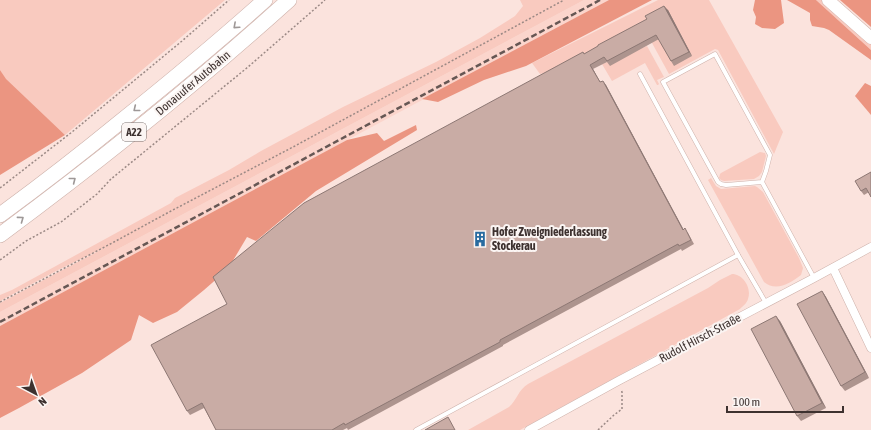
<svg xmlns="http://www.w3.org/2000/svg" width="871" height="430" font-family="'Asap Condensed',sans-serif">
<rect width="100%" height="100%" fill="#fbe3dd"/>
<path fill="#fbd5cc" d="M 584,0 L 609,0 L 0,326 L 0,312 Z"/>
<g fill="#f9cabf">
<path d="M 0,0 L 225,0 L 65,135 L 5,79 L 0,70 Z"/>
<path d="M 520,0 L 584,0 L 0,312 L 0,303 L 108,246 L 58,270 L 0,301 L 0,295 L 12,290 L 171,203 L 175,198 L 229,170 L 261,151 L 343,107 L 436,62 L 480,38 L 515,16 L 523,6 Z"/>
<path d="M 658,0 L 709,0 L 783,132 L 774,154 L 718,50 L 715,49 L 669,74 L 652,43 L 668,10 L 558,70 L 540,74 L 532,63 Z"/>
<path d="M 816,0 L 822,0 L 871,44 L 871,50 Z"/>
<path d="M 647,46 L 664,77 L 657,80 L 659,84 L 658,85 L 657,85 L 645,63 L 612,81 L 602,64 Z"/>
<path d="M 760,152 L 765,153 L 766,156 L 762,172 L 759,176 L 754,179 L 724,181 L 721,180 L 719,178 L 720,174 L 721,173 Z"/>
<path d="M 711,178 L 716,186 L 721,189 L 755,186 L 757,187 L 763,192 L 799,258 L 803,268 L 801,275 C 791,283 776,292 764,282 L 708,180 Z"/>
<path d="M 732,274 C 743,274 752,288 748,299 C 747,303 743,306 740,309 L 520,430 L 468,430 L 509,407 C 517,400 518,390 528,384 L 708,288 L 720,280 Z"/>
</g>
<g fill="#eb9581">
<path d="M 609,0 L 652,0 L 526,66 L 484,80 L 438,102 L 422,99 Z"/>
<path d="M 755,0 L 781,0 L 784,23 L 775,29 L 762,28 L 755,24 L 756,17 L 753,10 Z"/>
<path d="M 787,0 L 816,0 L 871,50 L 871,60 L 829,30 L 824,28 L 812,26 L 810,20 L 810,13 Z"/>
<path d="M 840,0 L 871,0 L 871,27 Z"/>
<path d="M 0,70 L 6,79 L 65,135 L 0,175 Z"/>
<path d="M 865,83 L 871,86 L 871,115 L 855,96 Z"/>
<path d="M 416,125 L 417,130 L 316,191 L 256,241 L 247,237 L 228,269 L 204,290 L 177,312 L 153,323 L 139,315 L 131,340 L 82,373 L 19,408 L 0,418 L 0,326 L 347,140 L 377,133 L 384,141 Z"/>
</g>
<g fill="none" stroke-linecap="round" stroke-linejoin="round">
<g stroke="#ceb2ab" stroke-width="5">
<g id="lane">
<path d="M 640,74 L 738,255 L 766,303"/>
<path d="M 762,182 L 726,185 L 721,184 L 718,182 L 663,82 L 715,54 L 770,155 L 766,171 L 762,182 L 814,278"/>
<path d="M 416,430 L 738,255"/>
</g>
</g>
<g stroke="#ceb2ab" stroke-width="9">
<g id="street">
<path d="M 833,268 L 871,348"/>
<path d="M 529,430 L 618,381 L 814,278 L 871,247"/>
</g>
</g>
<g stroke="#ceb2ab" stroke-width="13">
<path id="secondary" d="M 828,0 L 871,38"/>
</g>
<g stroke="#ceb2ab" stroke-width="16">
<g id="highway">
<path d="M 0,215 C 41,185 81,154 120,122 C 170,82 218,42 265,0"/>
<path d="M 0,235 C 100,161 197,83 289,0"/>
</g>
</g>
<g stroke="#9b8985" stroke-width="1.5" stroke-dasharray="2 2" stroke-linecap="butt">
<path d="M 0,188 L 72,132 L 182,41 L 229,0"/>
<path d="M 0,260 L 26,241 L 61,222 L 97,194 L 111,179 L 248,67 L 325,0"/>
<path d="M 0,302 L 114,242 L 171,211 L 293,147 L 564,0"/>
<path d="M 598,430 L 614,415 L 622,409 L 622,392 L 621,389"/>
</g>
<use href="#lane" stroke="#fff" stroke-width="4"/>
<use href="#street" stroke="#fff" stroke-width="8"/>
<use href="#secondary" stroke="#fff" stroke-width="12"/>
<use href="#highway" stroke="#fff" stroke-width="15"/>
<path stroke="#665754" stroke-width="2.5" stroke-dasharray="6 3" stroke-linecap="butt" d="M 0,322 L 600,0"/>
</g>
<g fill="#ad948e">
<path d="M 668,10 L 692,56 L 674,66 L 671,61 L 659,39 L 610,66 L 607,62 L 593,69 L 600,82 L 606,85 L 683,229 L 688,233 L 694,244 L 682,251 L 681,249 L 503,345 L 503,346 L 348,430 L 347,428 L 343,430 L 216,430 L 204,408 L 190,415 L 187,411 L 227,304 L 584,54 Z"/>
<path d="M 871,172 L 869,192 L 864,195 L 861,191 Z"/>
<path d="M 822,291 L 826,297 L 869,378 L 845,391 L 841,386 Z"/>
<path d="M 780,321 L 826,408 L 801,421 L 797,416 Z"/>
</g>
<g fill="#8d7874">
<path d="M 664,6 L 668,10 L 692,56 L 689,52 Z"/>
<path d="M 590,65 L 593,69 L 603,87 L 600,82 Z"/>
<path d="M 603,81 L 606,85 L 686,234 L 683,230 Z"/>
<path d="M 822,291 L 826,297 L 869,378 L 865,372 Z"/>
<path d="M 776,316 L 780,321 L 826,408 L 822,403 Z"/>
</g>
<g fill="#c9aca5" stroke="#8d7874">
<path d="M 664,6 L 689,52 L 671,61 L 656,35 L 607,61 L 604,57 L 590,65 L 600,82 L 603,81 L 683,230 L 685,228 L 691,240 L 679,246 L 678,244 L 500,340 L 500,342 L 345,425 L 344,423 L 332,430 L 216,430 L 202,403 L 187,411 L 151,345 L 227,304 L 213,277 L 304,203 L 583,52 L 584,54 L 598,46 L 598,45 L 647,19 L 645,16 Z"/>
<path d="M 871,172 L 871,197 L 866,188 L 861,191 L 855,181 Z"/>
<path d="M 822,291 L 865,372 L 841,386 L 797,304 Z"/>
<path d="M 776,316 L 822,403 L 797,416 L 751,329 Z"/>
<path d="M 448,417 L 455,430 L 425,430 Z"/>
</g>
<defs><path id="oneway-chevron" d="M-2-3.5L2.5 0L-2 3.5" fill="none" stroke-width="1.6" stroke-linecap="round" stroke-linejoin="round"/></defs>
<g stroke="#9e9897">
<use href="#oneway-chevron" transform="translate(236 26) rotate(138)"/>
<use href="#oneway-chevron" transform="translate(136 109) rotate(141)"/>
<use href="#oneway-chevron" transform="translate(73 180) rotate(-38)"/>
<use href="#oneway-chevron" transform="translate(21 219) rotate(-36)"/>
</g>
<defs>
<g id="building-bare" transform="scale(1.2)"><path d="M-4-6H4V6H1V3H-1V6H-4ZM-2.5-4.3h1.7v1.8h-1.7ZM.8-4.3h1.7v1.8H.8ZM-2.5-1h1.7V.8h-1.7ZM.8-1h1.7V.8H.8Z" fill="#286ba0" stroke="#fbf5f3" stroke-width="2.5" paint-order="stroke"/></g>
</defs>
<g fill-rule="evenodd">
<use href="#building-bare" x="480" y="239"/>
</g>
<g text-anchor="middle" stroke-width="4" stroke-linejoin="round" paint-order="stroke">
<rect fill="#fbf5f3" stroke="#766c6a" stroke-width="1" x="122" y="123" width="24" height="18" rx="3"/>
<g font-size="11" font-weight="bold" fill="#3d312f">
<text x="134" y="136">A22</text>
</g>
<g font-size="12" fill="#3d312f" stroke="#fbf5f3">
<text transform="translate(193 83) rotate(-40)" y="4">Donauufer Autobahn</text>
<text transform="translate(700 338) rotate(-28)" y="4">Rudolf Hirsch-Straße</text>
</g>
<g font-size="12" font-weight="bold" fill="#3d312f" stroke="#fbf5f3" text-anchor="start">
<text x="492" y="236">Hofer Zweigniederlassung<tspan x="492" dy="14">Stockerau</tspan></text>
</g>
</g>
<g transform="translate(36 394) rotate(139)" stroke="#fbf5f3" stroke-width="3" paint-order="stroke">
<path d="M0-3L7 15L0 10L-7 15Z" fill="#3d312f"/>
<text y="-6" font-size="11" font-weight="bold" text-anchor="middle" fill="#3d312f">N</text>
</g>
<path d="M727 406v6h116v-6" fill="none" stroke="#3d312f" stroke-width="2"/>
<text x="733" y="406" font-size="12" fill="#3d312f" stroke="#fbf5f3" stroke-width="3" paint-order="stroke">100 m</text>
</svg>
